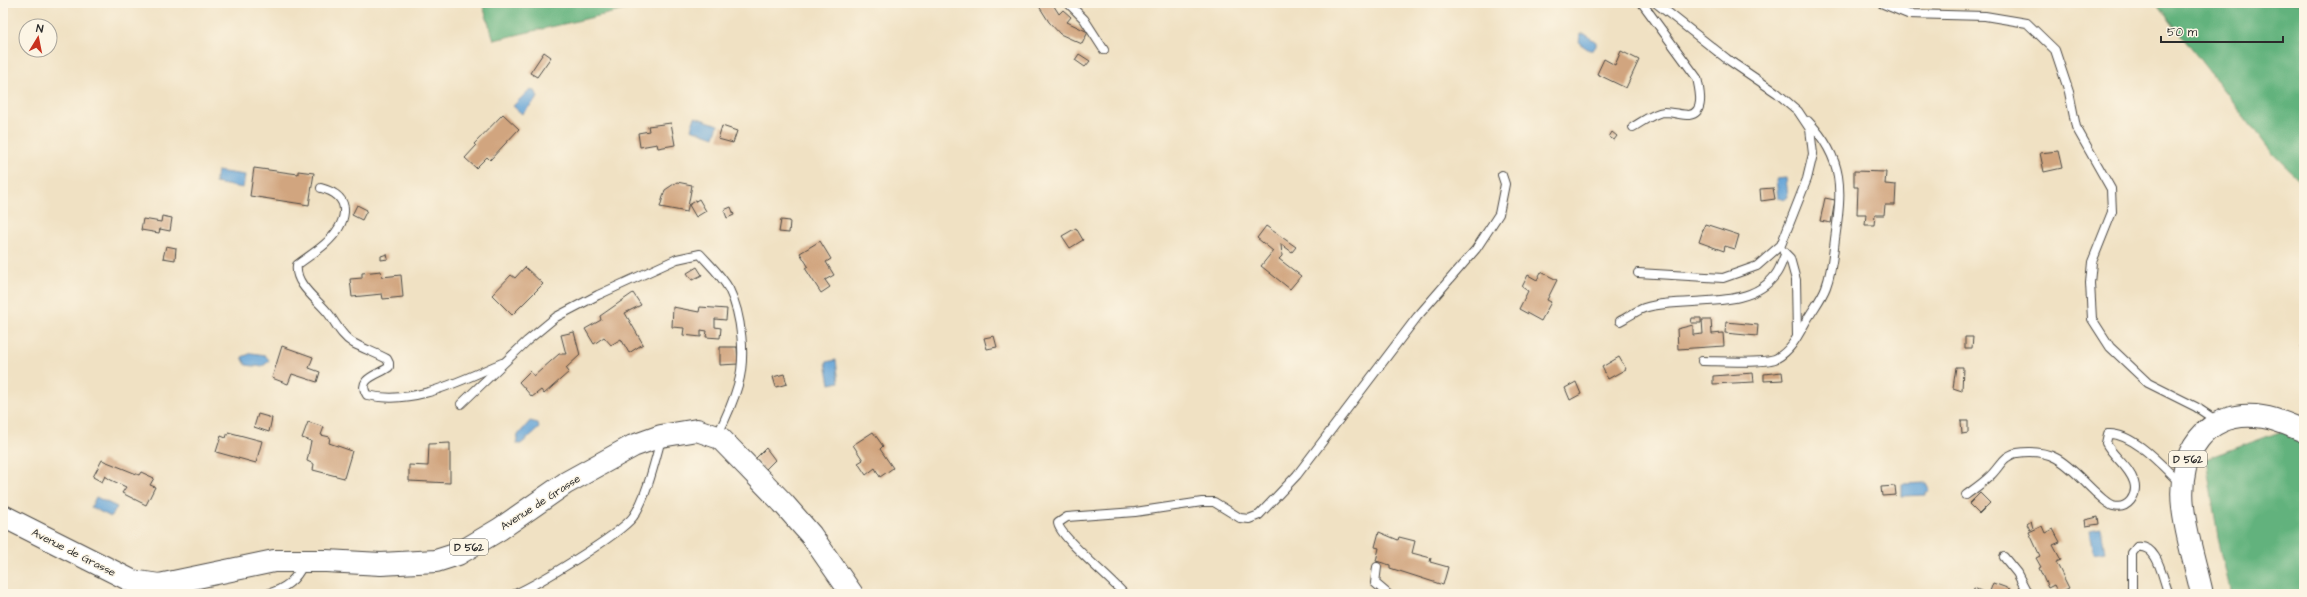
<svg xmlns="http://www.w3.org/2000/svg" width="2307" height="597" font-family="'Architects Daughter',sans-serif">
<rect width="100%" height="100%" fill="#fcf5e5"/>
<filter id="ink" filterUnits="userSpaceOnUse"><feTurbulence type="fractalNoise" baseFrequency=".025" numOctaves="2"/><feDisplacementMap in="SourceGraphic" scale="8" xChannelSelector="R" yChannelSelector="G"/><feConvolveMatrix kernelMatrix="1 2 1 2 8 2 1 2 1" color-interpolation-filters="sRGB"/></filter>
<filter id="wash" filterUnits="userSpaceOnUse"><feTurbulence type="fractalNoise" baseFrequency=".012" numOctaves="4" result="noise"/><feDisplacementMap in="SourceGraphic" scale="16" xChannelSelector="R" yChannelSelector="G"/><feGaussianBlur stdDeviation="0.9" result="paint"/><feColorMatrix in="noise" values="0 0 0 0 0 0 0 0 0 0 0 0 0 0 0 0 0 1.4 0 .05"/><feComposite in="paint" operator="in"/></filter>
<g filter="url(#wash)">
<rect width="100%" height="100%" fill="#f0e1c3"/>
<g fill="#62b27d" stroke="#466e54">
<path d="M 482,3 L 655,3 L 494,40 Z"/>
<path d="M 2156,3 L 2304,3 L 2304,184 L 2273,154 Z"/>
<path d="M 2304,423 L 2304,594 L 2231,594 L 2218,538 L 2206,459 Z"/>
</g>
<g fill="#65a4d7" stroke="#486881">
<path d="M 1580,34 L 1585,34 L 1596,42 L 1596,46 L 1593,50 L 1589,50 L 1579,43 Z"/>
<path d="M 530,89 L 536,92 L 538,98 L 522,114 L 513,106 Z"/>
<path d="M 695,117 L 718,125 L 714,137 L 691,129 Z"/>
<path d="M 217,171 L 245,175 L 243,188 L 215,183 Z"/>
<path d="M 1786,178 L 1788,197 L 1784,200 L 1778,198 L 1776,179 Z"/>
<path d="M 252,353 L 265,355 L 269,360 C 264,369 255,366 246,365 L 242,357 Z"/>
<path d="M 836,360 L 839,382 L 830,384 L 826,362 Z"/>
<path d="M 530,421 L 538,423 L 539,428 L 521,444 L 516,444 L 518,435 Z"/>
<path d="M 1926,483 L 1930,491 L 1926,492 L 1926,495 L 1902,496 L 1902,484 Z"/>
<path d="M 96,497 L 117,507 L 111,517 L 91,507 Z"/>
<path d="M 2101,528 L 2105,552 L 2093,554 L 2089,530 Z"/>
</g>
<g id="blocks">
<g fill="#d1a57f">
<path d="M 1037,3 L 1052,3 L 1059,14 L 1063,10 L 1071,17 L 1067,22 L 1088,32 L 1082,44 L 1060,34 L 1049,22 Z"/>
<path d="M 1621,51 L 1639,60 L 1626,88 L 1597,74 L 1604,59 L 1615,65 Z"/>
<path d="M 544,52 L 551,57 L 537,77 L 530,73 Z"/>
<path d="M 1079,54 L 1090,61 L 1085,67 L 1075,60 Z"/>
<path d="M 503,114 L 519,129 L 490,160 L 487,157 L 476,168 L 465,158 L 476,146 L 474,144 Z"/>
<path d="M 671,123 L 675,145 L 658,148 L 657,144 L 640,147 L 638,133 L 649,131 L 648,126 Z"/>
<path d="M 722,126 L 737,131 L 733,143 L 718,139 Z"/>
<path d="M 1612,132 L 1617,136 L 1614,140 L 1609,137 Z"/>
<path d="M 2058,151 L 2062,168 L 2044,172 L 2040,153 Z"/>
<path d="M 254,168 L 298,174 L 298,171 L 314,173 L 309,205 L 250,196 Z"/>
<path d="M 1854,171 L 1886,172 L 1885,184 L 1896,185 L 1895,205 L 1885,205 L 1884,215 L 1875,215 L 1874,225 L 1865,225 L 1866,214 L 1857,214 L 1858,187 L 1854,187 Z"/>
<path d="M 677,182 L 692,185 L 687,212 L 660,207 L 665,190 Z"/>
<path d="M 1773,188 L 1775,199 L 1761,201 L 1760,189 Z"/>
<path d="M 1825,198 L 1835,200 L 1831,223 L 1820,221 Z"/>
<path d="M 699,199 L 706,211 L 696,217 L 689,205 Z"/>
<path d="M 357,205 L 367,210 L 362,220 L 352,215 Z"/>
<path d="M 731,207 L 734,215 L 727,218 L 724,210 Z"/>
<path d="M 162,216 L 172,218 L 170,231 L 160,229 L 159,233 L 141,230 L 143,219 L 161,222 Z"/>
<path d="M 781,220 L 790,221 L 789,233 L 779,232 Z"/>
<path d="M 1705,224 L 1739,235 L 1735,249 L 1725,246 L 1724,251 L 1699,242 Z"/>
<path d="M 1266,226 L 1296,247 L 1292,252 L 1281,244 L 1282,256 L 1279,259 L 1301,276 L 1290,289 L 1261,266 L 1273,251 L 1257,238 Z"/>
<path d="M 1076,228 L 1083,240 L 1070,248 L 1062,236 Z"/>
<path d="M 820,241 L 831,259 L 826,262 L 834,275 L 825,280 L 830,287 L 821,293 L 805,268 L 808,266 L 800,253 Z"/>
<path d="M 166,246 L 176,248 L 175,260 L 163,258 Z"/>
<path d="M 387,254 L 388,259 L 381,260 L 381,256 Z"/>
<path d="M 525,267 L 543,284 L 512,315 L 492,295 L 511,275 L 515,278 Z"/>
<path d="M 697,267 L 702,275 L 692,280 L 687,273 Z"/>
<path d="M 381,271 L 382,277 L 401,275 L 403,297 L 383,299 L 382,294 L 352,297 L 350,279 L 362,278 L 362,273 Z"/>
<path d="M 1541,272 L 1557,280 L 1547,300 L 1551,302 L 1541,321 L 1519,309 L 1528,291 L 1522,287 L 1528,275 L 1537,280 Z"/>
<path d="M 633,293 L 641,305 L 625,313 L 643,344 L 629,353 L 621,339 L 611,345 L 604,337 L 594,344 L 585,329 L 601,320 L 600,316 Z"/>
<path d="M 673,307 L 699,312 L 700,307 L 727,309 L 726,320 L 715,319 L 715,327 L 721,328 L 720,338 L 706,337 L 707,331 L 701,330 L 701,337 L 683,335 L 684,328 L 672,327 Z"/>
<path d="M 1692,318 L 1701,318 L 1701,323 L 1691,323 Z"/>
<path d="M 1702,320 L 1711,320 L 1712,334 L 1723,333 L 1724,346 L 1678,349 L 1677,329 L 1693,325 L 1693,335 L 1703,334 Z"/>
<path d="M 1726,322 L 1758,325 L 1757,336 L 1725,333 Z"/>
<path d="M 574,332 L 580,355 L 566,368 L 569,372 L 544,394 L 541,390 L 532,397 L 519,382 L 530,371 L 534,376 L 559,354 L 566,354 L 561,335 Z"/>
<path d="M 2304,335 L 2304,349 L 2300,348 Z"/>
<path d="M 994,336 L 997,347 L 987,349 L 984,338 Z"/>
<path d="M 1965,337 L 1973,337 L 1972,348 L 1965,348 Z"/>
<path d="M 282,346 L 313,357 L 309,368 L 320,372 L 317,382 L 292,374 L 288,384 L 272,378 Z"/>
<path d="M 720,347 L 737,347 L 738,364 L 720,365 Z"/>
<path d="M 1619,357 L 1626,369 L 1608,379 L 1602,367 Z"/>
<path d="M 1956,367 L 1963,367 L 1962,391 L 1953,388 Z"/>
<path d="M 1782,372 L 1783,380 L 1764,381 L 1764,374 Z"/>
<path d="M 1753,373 L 1754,382 L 1713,384 L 1713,376 Z"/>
<path d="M 784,374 L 787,384 L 776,387 L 773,377 Z"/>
<path d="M 1576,382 L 1581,394 L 1570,400 L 1565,388 Z"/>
<path d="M 258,414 L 272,418 L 269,432 L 254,427 Z"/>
<path d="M 1961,421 L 1968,421 L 1968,433 L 1962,434 Z"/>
<path d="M 308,422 L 324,427 L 321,435 L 330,437 L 329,443 L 352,451 L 344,478 L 313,470 L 314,464 L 307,461 L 311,441 L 302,438 Z"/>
<path d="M 228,432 L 262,441 L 256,463 L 216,452 L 221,436 L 226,438 Z"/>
<path d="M 873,432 L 883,446 L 880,449 L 893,468 L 880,477 L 875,468 L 866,475 L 858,463 L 863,460 L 853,445 Z"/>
<path d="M 450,443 L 450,483 L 409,481 L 409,465 L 428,466 L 429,444 Z"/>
<path d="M 766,448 L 775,460 L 765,470 L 755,459 Z"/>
<path d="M 102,460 L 139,475 L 141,472 L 154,478 L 150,485 L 155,487 L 146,505 L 122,493 L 126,487 L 111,480 L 105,476 L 102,482 L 93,477 Z"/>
<path d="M 1895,486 L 1896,495 L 1882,496 L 1881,487 Z"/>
<path d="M 1980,493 L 1990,503 L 1979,514 L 1969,504 Z"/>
<path d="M 2098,517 L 2099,524 L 2086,526 L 2085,520 Z"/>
<path d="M 2031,521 L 2033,528 L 2030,530 L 2027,524 Z"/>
<path d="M 2042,526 L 2045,533 L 2053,529 L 2060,542 L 2053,545 L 2061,560 L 2056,562 L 2069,588 L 2058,593 L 2054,585 L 2048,588 L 2039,568 L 2041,567 L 2036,558 L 2040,556 L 2029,532 Z"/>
<path d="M 1379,532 L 1398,540 L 1399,537 L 1415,541 L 1412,553 L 1431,558 L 1430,562 L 1448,567 L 1443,585 L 1390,568 L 1390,565 L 1376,561 L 1379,548 L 1375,547 Z"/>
<path d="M 1993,583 L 2010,589 L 2008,594 L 1989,594 Z"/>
<path d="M 1974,588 L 1988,594 L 1972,594 Z"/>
</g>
</g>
</g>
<g filter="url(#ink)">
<use href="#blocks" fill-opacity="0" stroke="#494642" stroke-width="1"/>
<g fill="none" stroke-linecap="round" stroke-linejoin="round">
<g stroke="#494642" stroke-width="10">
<g id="service">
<path d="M 1068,3 L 1084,19 L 1104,50"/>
<path d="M 1881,3 L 1908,14 L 1985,16 L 2027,23 L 2055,50 L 2069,92 L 2076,127 L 2111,189 L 2112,212 L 2092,262 L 2090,283 L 2092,319 L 2110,347 L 2148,383 L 2196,407 L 2217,421"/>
<path d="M 1633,127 C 1642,122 1653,113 1664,112 C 1672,112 1681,115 1689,115 C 1706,113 1699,88 1697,78 L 1642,3"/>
<path d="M 321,188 C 356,197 346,225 325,244 C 316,252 306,258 297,265 C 294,284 318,300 328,313 C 336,323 341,336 353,343 C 364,349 376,353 387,359 L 389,363 L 389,367 C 379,375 356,378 367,395 C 414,406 459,381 502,363"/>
<path d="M 1784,252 L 1790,258 L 1796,280 L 1797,336"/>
<path d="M 1638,273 L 1723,278 L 1757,266 L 1781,245 L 1807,179 L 1813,154 L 1810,129 L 1798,111 L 1777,93 L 1727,59 L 1656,3"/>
<path d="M 1620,321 C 1628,317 1636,311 1644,308 C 1684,295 1749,313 1776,274 C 1780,269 1782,261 1785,255"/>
<path d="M 1702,361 C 1718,361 1767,364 1777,358 C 1792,350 1799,333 1808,318 C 1814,308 1822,298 1826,287 C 1832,271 1833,255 1835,239 C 1842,190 1845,160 1808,121"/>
<path d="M 461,404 L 527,341 L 556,317 L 598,295 L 677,259 L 700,254 C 710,265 722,276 729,289 C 742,315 746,358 738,385 C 733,403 725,420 717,436"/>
<path d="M 1966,495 C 1974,489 1983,483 1990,476 C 1996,471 2000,463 2006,458 C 2009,456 2013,453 2017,453 C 2058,447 2070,469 2096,493 C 2101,497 2107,504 2113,506 C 2128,510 2138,495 2134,482 C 2129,466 2113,457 2106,443 L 2108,434 C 2133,432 2164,468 2181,484"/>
<path d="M 2004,557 L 2017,573 L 2028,594"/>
<path d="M 1377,567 L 1375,583 L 1388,594"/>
<path d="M 267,594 C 285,589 296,580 304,563"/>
<path d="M 515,594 C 538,584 619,535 633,517 C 646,499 655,461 661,439"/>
<path d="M 1124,594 C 1112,579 1059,537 1058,523 L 1067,517 L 1135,512 L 1202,502 L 1214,502 L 1240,518 L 1249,519 L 1259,515 L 1297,475 L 1417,317 L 1476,249 L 1499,214 L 1505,184 L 1502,175"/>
<path d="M 2132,594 L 2132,553 L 2137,547 C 2159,544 2162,579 2169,594"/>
</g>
</g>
<g stroke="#494642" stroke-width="24">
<g id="primary">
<path d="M 3,516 L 132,581 L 159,585 L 274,561 L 326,561 L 381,564 L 436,561 L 458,554 L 500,529 L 566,483 L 633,446 L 661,436 L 697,430 L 720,438 L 783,503 L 811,535 L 852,594"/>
<path d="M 2202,594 C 2196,566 2186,536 2183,507 C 2177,454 2205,408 2263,417 C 2277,419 2291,426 2304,431"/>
</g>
</g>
<use href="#service" stroke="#fff" stroke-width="8"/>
<use href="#primary" stroke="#fff" stroke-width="22"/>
</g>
</g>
<g text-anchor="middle" stroke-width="3" stroke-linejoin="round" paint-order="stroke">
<g fill="#fcf5e5" stroke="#6a6863" stroke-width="1">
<rect x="2169" y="451" width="38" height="16" rx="3"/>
<rect x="450" y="539" width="38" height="16" rx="3"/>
</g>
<g font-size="10" font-weight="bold" fill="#2b2b2b">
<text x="2188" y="463">D 562</text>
<text x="469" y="551">D 562</text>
</g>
<g font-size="11" fill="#2b2b2b" stroke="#fcf5e5">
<text transform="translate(540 502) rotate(-33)" y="4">Avenue de Grasse</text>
<text transform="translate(74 552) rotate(27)" y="4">Avenue de Grasse</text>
</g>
</g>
<rect width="2307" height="597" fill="none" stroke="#fcf5e5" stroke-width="16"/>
<g transform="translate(38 38) rotate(10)"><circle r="19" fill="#fcf5e5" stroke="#a8a49b"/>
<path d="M0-3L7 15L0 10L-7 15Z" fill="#c8321e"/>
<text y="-6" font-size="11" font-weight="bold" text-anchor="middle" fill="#2b2b2b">N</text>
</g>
<path d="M2161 36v6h122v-6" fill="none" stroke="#2b2b2b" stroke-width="2"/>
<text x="2167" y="36" font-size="12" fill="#2b2b2b" stroke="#fcf5e5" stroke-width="3" paint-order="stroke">50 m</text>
</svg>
